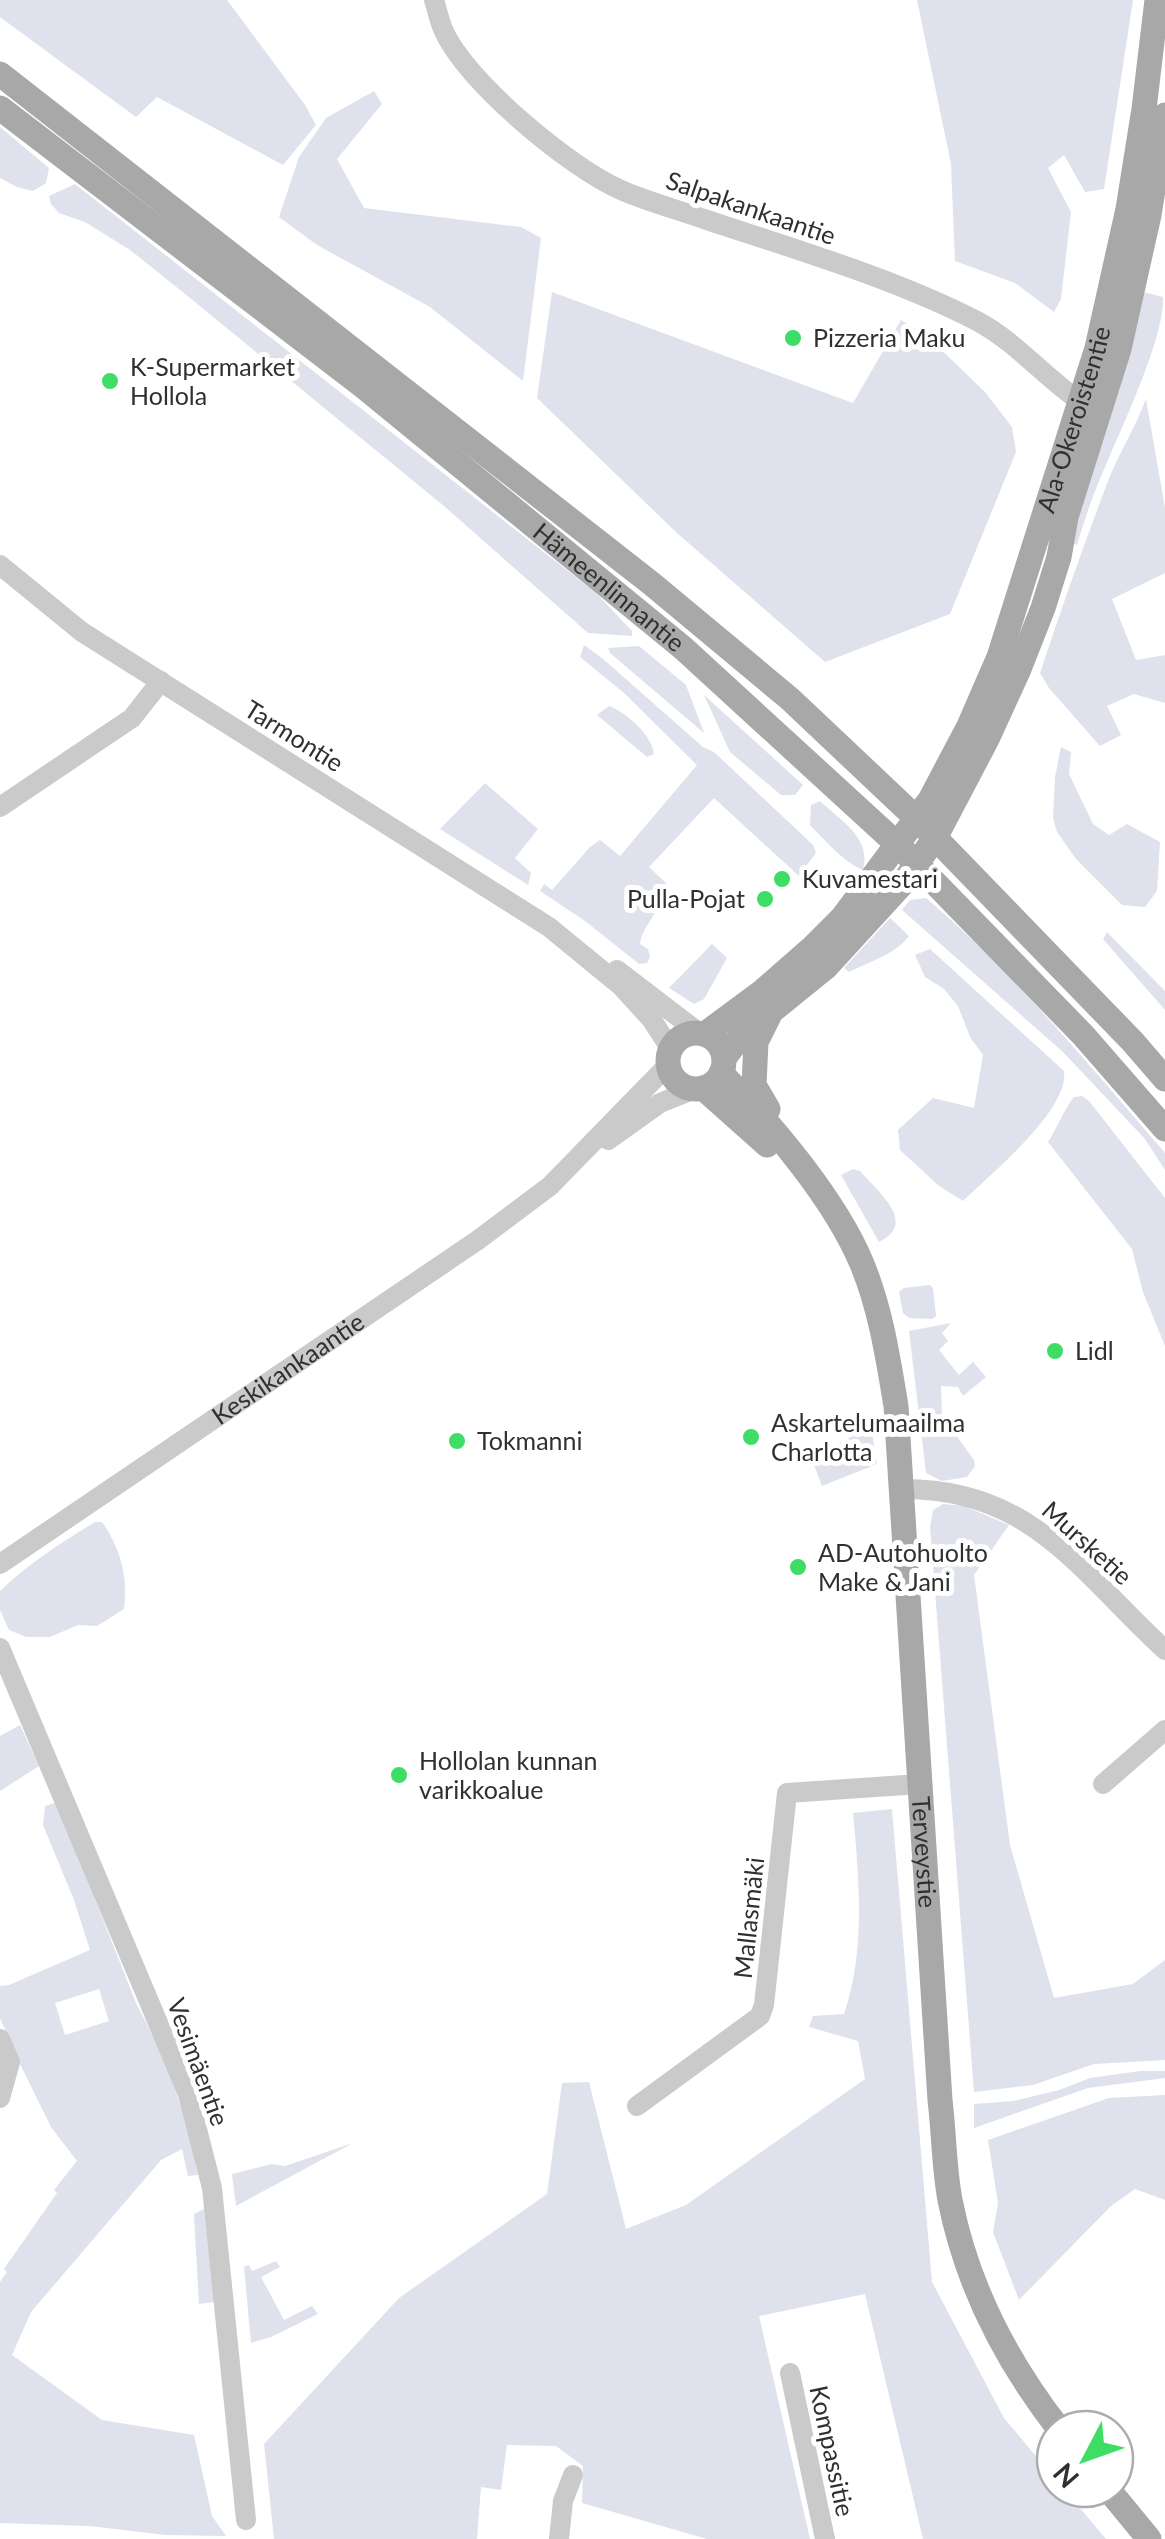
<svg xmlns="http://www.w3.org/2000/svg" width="1165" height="2539" font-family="Lato,sans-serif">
<rect width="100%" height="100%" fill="#fff"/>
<g fill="#dfe2ed" fill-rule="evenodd">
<path d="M 0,0 L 227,0 L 305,105 L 316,125 L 283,165 L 157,97 L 136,117 L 0,17 Z"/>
<path d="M 917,0 L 1133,0 L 1104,189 L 1085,192 L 1064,155 L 1048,168 L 1071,212 L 1061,299 L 1054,312 L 1015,283 L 955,261 L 951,164 Z"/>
<path d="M 374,91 L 382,104 L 337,159 L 364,208 L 521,227 L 541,238 L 523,381 L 430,307 L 317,245 L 279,217 L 299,157 L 326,118 Z"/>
<path d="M 0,127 L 49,168 L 46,183 L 33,191 L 17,187 L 0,178 Z"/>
<path d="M 75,184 L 596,593 L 632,631 L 632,636 L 588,633 L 444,506 L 179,289 L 130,250 L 85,222 L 59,213 L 51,204 L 49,196 Z"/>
<path d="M 552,292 L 853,403 L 901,320 L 929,338 L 985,392 L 1012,427 L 1016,452 L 950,614 L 825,662 L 677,533 L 537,398 Z"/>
<path d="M 1143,292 L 1163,297 C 1165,336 1122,427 1106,465 C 1094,491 1085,518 1077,545 L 1074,544 L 1075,530 Z"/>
<path d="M 1146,399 L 1165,508 L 1165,573 L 1112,599 L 1136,660 L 1165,655 L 1165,703 L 1134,694 L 1107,706 L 1121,735 L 1100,746 L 1049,688 L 1040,673 C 1062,607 1085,541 1110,476 C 1121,450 1136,426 1146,399 Z"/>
<path d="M 584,645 L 602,658 L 703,747 L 714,752 L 813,845 L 816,853 L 799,876 L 714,798 L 649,867 L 669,886 L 657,901 C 657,919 643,924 640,944 L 648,949 L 650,957 L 647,963 L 639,964 L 585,921 L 540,891 L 544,884 L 552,890 L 590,847 L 600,840 L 620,856 L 697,765 L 624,693 L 580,657 Z"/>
<path d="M 639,646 L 686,685 L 704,733 L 610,653 L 608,648 Z"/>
<path d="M 704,695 L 803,785 L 795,795 L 781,795 L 730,752 Z"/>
<path d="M 609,706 C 627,713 651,734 654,754 L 647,757 L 597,715 Z"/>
<path d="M 1061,747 L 1071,752 L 1069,774 L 1093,824 L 1109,835 L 1127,824 L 1160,842 L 1157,891 L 1145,907 L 1122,905 L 1076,859 L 1057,832 L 1053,818 L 1055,777 Z"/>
<path d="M 485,783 L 538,829 L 515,858 L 531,873 L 528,885 L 440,829 Z"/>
<path d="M 820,801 C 841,821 872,838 863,870 C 842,861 826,841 810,825 L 811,805 Z"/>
<path d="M 926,898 C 1016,975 1088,1064 1165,1153 L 1165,1170 L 1145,1139 L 1063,1052 L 902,910 L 910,900 Z"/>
<path d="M 890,918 L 909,936 C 896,954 869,962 849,972 L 844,968 Z"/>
<path d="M 1107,932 L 1165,991 L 1165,1010 L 1103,939 Z"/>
<path d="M 712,944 L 727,958 L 704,999 L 694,1004 L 669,988 Z"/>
<path d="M 930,949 L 1064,1071 C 1070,1109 990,1175 963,1201 L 939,1186 L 900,1150 L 898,1130 L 933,1098 L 974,1108 L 983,1055 L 970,1037 L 958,1006 L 944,989 L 925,977 L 915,955 Z"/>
<path d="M 1082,1096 L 1089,1101 L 1165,1198 L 1165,1346 L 1143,1292 L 1132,1249 L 1048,1142 C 1058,1127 1063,1111 1074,1097 Z"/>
<path d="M 853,1169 L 860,1171 C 877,1191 919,1223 879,1242 L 841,1175 Z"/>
<path d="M 930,1285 L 933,1288 L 936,1316 L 932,1319 L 909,1318 L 903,1313 L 899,1292 L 904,1288 Z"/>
<path d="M 951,1323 L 942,1333 L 948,1341 L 939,1350 L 959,1375 L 973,1362 L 986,1377 L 963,1396 L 958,1387 L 941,1386 L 942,1416 L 974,1460 L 975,1466 L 967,1477 L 942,1481 L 926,1473 L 909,1331 Z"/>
<path d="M 871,1427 L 877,1464 L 822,1486 L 813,1462 L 827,1449 Z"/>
<path d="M 943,1504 L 964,1506 L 1009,1525 L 974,1575 L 1010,1845 L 1054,1998 L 1133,1984 L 1165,1960 L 1165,2060 L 1094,2064 L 1033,2085 L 974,2092 L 930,1527 L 933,1510 Z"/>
<path d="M 95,1522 L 102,1522 C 121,1549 128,1577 124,1609 L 97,1626 L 78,1625 L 50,1637 L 26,1637 L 9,1630 L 0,1610 L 0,1591 C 28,1564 62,1542 95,1522 Z"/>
<path d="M 20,1725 L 39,1766 L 0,1791 L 0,1736 Z"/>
<path d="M 54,1803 L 60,1811 L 136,2003 L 166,2061 L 189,2131 L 198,2175 L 188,2176 L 182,2149 L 161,2160 L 31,2312 L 12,2355 L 102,2420 L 194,2435 L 212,2516 L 226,2536 L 165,2535 L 90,2526 L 0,2523 L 0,2282 L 7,2272 L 4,2269 L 57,2193 L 54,2190 L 77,2161 L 51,2127 L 20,2064 L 0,2018 L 0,1986 L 9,1985 L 90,1950 L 74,1900 L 43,1825 L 45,1806 ZM 99,1989 L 109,2021 L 65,2035 L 55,2003 Z"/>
<path d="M 892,1809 L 932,2282 L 1004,2418 L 1055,2479 L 1055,2489 L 1064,2489 L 1106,2539 L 923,2539 L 865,2294 L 759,2316 L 810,2539 L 707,2539 L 582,2503 L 583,2466 L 556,2446 L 507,2445 L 501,2490 L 481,2487 L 477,2539 L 274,2539 L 264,2444 L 399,2298 L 547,2194 L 562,2083 L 589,2082 L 626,2229 L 686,2205 L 865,2079 L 858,2041 L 809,2027 L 813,2016 L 844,2014 C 866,1950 859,1879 853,1813 Z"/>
<path d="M 1140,2071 L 1165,2071 L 1165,2078 L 1088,2088 L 974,2128 L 974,2104 L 1014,2101 L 1059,2090 L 1090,2078 Z"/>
<path d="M 1165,2095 L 1165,2200 L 1135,2189 L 1111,2206 L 1019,2300 L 993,2232 L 998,2203 L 988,2140 L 1109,2098 Z"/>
<path d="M 353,2143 L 236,2206 L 232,2174 L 272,2164 L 285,2166 Z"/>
<path d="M 204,2209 L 215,2302 L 199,2304 L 194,2214 Z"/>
<path d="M 276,2261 L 280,2267 L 261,2277 L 284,2320 L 312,2306 L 318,2314 L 271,2337 L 251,2343 L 244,2267 L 249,2265 L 252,2271 Z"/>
</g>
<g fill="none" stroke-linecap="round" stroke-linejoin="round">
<g stroke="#cacaca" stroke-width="20">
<path d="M 434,0 C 437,9 439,20 443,29 C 464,80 570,168 621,190 C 648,202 679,210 707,220 C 797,250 893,278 977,321 C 1020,344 1050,384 1091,409"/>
<path d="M 0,565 L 82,632 L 549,927 L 621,986 L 652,1020 L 670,1048"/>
<path d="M 0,807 L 132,718 L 161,681"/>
<path d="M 617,970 L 698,1032"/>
<path d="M 608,1140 L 660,1103 L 695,1089"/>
<path d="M 902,1489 C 1032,1488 1080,1572 1165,1650"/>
<path id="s1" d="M 0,1564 L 478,1240 L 550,1186 L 668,1065"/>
<path d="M 0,1648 L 188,2094 L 212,2188 L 246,2520"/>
<path d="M 1103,1784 L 1165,1730"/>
<path d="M 0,2039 L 10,2062 L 0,2098"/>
<path d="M 637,2106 L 760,2016 L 764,2005 L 787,1793 L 920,1784"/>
<path d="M 790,2373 L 825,2539"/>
<path d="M 559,2539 L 563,2501 L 573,2475"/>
</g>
<g stroke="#a8a8a8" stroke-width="25">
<path d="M 0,74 L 652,584 L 790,699 L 916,818 L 1133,1042 L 1165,1079"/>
<path id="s2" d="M 0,108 L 363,386 L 683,648 L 898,845 L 1083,1035 L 1165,1129"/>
<circle cx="696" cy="1061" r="28"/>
<path id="s3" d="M 705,1034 L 763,991 L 811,949 L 843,917 L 930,800 L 969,726 L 999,657 L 1097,348 L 1128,209 L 1144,109 L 1157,0"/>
<path d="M 724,1058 L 741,1036 L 826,967 L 902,884 L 935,838 L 987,739 L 1019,669 L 1043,608 L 1059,557 L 1066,517 L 1119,349 L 1149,215 L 1165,115"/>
<path id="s4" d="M 721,1073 C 771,1124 835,1199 862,1264 C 881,1310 888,1358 896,1406 L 940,2100 C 944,2133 944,2168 950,2200 C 967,2286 1006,2361 1059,2429"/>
<path d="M 703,1088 L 767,1145"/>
<path d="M 768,1109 L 754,1085 L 756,1042 L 769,1016"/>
<path d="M 1108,2489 L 1149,2539"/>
</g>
</g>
<g fill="#3ddd66" stroke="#fff" stroke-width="4">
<circle cx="793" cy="338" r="10"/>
<circle cx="110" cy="381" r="10"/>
<circle cx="782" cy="879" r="10"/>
<circle cx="765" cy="899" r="10"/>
<circle cx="1055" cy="1351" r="10"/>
<circle cx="751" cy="1437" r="10"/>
<circle cx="457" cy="1441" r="10"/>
<circle cx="798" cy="1567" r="10"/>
<circle cx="399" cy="1775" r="10"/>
</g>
<g text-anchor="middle" stroke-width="10" stroke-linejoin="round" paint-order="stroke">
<g font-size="25" fill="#303030" stroke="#fff">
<text transform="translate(751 208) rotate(19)" y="9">Salpakankaantie</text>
<text dy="9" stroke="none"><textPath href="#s3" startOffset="735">Ala-Okeroistentie</textPath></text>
<text dy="9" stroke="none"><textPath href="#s2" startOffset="775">Hämeenlinnantie</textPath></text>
<text transform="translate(294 736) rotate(32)" y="9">Tarmontie</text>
<text dy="9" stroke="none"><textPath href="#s1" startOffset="348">Keskikankaantie</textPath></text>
<text transform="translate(1087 1543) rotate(42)" y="9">Mursketie</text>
<text dy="9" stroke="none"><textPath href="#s4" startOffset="832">Terveystie</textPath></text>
<text transform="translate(749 1918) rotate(-84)" y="9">Mallasmäki</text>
<text transform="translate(198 2062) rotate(70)" y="9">Vesimäentie</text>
<text transform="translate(832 2451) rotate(78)" y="9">Kompassitie</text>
</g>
<g font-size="25" fill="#303030" stroke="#fff" text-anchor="start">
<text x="813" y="347">Pizzeria Maku</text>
<text x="130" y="376">K-Supermarket<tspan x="130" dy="29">Hollola</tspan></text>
<text x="802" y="888">Kuvamestari</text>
<text x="745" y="908" text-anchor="end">Pulla-Pojat</text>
<text x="1075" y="1360">Lidl</text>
<text x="771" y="1432">Askartelumaailma<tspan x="771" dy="29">Charlotta</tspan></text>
<text x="477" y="1450">Tokmanni</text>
<text x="818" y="1562">AD-Autohuolto<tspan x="818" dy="29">Make &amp; Jani</tspan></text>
<text x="419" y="1770">Hollolan kunnan<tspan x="419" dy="29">varikkoalue</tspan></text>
</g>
</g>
<g transform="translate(1085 2459) rotate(229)"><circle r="48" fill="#ffffff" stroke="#acacac" stroke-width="2.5"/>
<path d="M0-8L18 38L0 25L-18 38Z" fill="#3ddd66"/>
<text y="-15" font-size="28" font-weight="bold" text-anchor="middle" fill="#303030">N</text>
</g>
</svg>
